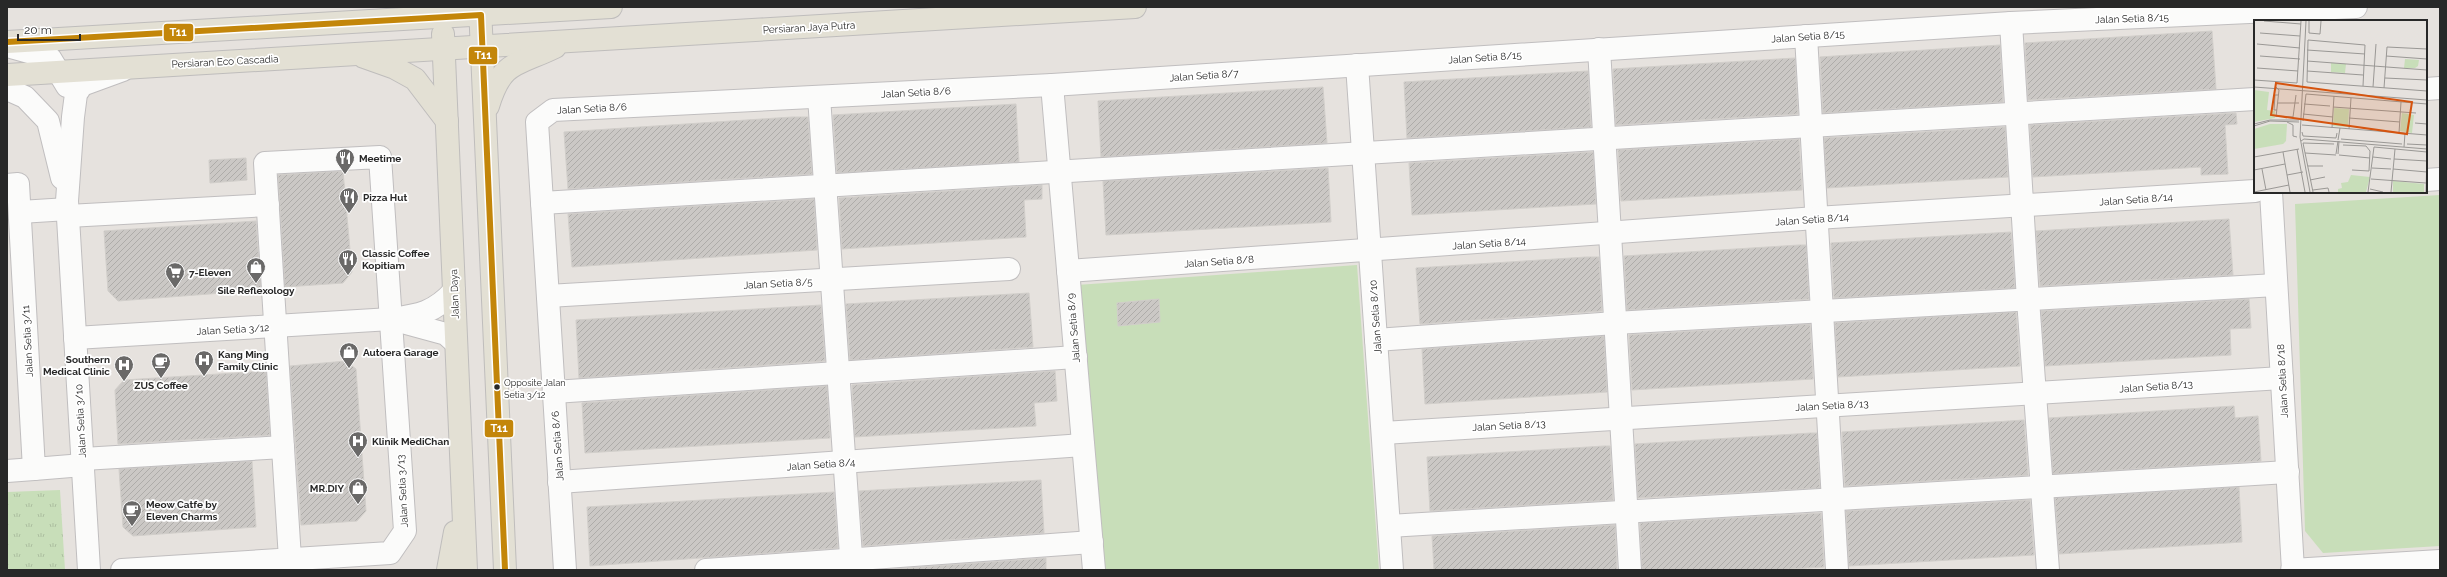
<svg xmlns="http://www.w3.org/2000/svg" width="2447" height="577" font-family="Raleway,sans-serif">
<defs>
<pattern id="grass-tufts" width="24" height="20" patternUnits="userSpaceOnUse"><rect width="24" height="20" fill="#c8deb9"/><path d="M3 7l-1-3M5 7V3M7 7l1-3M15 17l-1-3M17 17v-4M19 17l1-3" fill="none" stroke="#acbe9f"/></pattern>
<pattern id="building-hatch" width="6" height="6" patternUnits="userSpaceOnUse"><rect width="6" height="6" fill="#cbc8c5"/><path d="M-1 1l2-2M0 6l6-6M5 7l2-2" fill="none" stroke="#aeaca9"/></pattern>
</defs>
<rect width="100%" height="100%" fill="#e6e2de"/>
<path fill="url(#grass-tufts)" d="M 60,490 L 65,570 L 7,570 L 7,492 Z"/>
<g fill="#c8deb9">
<path d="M 2440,195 L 2440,546 L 2323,553 L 2305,531 L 2295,204 Z"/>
<path d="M 1357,265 L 1379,570 L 1102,570 L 1077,285 Z"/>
</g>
<g fill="url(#building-hatch)" stroke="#d1ceca">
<path d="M 2212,31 L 2216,89 L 2028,100 L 2025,43 Z"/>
<path d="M 2000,45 L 2003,102 L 1823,113 L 1820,57 Z"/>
<path d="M 1795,58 L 1798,114 L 1616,125 L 1613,69 Z"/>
<path d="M 1588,71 L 1591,127 L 1407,138 L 1404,82 Z"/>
<path d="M 1323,87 L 1327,143 L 1101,157 L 1098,101 Z"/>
<path d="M 1016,104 L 1019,162 L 837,173 L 833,115 Z"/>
<path d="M 2236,113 L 2237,124 L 2225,125 L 2228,174 L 2201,175 L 2201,167 L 2033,177 L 2030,125 Z"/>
<path d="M 792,117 L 808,117 L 812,174 L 568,189 L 564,132 Z"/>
<path d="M 2005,127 L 2008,177 L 1827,188 L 1824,138 Z"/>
<path d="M 1799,139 L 1802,190 L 1621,201 L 1618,150 Z"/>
<path d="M 1593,152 L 1596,204 L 1412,215 L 1409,163 Z"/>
<path d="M 246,158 L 247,180 L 210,183 L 209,160 Z"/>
<path d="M 1328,168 L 1331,222 L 1106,235 L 1103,181 Z"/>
<path d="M 343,171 L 352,272 L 343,283 L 285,287 L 278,175 Z"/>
<path d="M 1042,185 L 1042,199 L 1024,200 L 1026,237 L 842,249 L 839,198 Z"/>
<path d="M 814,199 L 817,250 L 572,267 L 568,214 Z"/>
<path d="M 2229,219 L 2233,275 L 2040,286 L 2036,231 Z"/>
<path d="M 256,221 L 261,290 L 118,301 L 108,291 L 104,231 Z"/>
<path d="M 2011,232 L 2015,288 L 1834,298 L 1831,243 Z"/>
<path d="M 1799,245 L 1806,245 L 1809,299 L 1627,310 L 1624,256 Z"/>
<path d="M 1586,257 L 1599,257 L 1602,311 L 1420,324 L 1416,268 Z"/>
<path d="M 1029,293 L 1033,347 L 850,360 L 846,304 Z"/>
<path d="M 1159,299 L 1160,322 L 1118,326 L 1117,303 Z"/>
<path d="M 2249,299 L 2251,328 L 2230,329 L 2231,355 L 2045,366 L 2041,311 Z"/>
<path d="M 821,305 L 825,361 L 579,378 L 576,320 Z"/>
<path d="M 2016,312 L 2020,366 L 1838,377 L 1835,323 Z"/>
<path d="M 1810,324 L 1813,379 L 1632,390 L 1629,335 Z"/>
<path d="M 1604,336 L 1607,392 L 1425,404 L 1422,349 Z"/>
<path d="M 346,361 L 356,369 L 366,511 L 357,521 L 301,525 L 290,366 Z"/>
<path d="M 266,371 L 270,435 L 118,444 L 115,390 L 124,380 Z"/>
<path d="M 1055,371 L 1057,401 L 1034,403 L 1036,426 L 855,437 L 852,385 Z"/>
<path d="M 827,386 L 830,438 L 585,453 L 582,403 Z"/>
<path d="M 2234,406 L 2235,418 L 2258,416 L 2261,461 L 2053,474 L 2049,418 Z"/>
<path d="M 2024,420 L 2028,475 L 1845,486 L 1842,432 Z"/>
<path d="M 1811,433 L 1817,433 L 1820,488 L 1638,498 L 1635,444 Z"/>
<path d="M 1604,446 L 1610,446 L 1613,500 L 1430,511 L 1427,457 Z"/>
<path d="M 252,461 L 256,527 L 133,536 L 123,527 L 119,469 Z"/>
<path d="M 1041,480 L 1044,533 L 863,546 L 859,491 Z"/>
<path d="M 2239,487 L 2242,542 L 2059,554 L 2055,498 Z"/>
<path d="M 834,492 L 838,548 L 590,566 L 587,507 Z"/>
<path d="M 2030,500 L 2034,555 L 1849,566 L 1846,511 Z"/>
<path d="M 1821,513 L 1824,567 L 1775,570 L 1642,570 L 1640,523 Z"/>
<path d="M 1615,525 L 1617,570 L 1434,570 L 1432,536 Z"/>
<path d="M 1046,558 L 1046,570 L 879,570 Z"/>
</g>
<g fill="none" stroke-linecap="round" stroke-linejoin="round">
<g stroke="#c0bebf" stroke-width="24">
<g id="minor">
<path d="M 2011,23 L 2028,300 L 2048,570"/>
<path d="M 1806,36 L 1837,570"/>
<path d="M 7,46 L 50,58 L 67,86"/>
<path d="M 1599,49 L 1630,570"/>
<path d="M 1357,65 L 1392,570"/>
<path d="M 1052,85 L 1094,570"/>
<path d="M 7,89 L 25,97 L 48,121 L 62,178"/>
<path d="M 2426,89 L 2440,88"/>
<path d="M 819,97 L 852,570"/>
<path d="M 2426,180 L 2440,179"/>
<path d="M 7,185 L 18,184 L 34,469 L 83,465"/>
<path d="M 2271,192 L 2293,570"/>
<path d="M 542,203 L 2255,99"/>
<path d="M 20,212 L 68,209"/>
<path d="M 68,216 L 268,205"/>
<path d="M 1068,271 L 1816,218 L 2255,191"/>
<path d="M 548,296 L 1009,269"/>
<path d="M 402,322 L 446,334 L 456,343"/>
<path d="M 75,338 L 391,319 C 419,315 434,313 454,291"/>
<path d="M 1376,340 L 1615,323 L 2276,285"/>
<path d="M 554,392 L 1076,357"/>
<path d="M 1383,433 L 2282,378"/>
<path d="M 83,459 L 283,447"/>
<path d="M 7,471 L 34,469"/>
<path d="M 559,482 L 1083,445"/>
<path d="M 1389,526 L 2288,472"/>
<path d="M 89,570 L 67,201 L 73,117 L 76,94 L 82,85 L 123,70"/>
<path d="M 122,570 L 390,553 L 405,531 L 380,157 L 265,163 L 290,559"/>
<path d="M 565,570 L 537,122 L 553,110 L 1052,85 L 2011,23 L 2356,7"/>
<path d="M 706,570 L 1092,542"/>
<path d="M 2292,570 L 2440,561"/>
</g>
</g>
<g stroke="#bfbdbc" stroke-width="24">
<g id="major">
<path d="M 480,7 L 505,570"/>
<path d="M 443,34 L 466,570"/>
<path d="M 7,42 L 611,7"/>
<path d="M 364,57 L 395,68 L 415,79 L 447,121"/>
<path d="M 7,75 L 1135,7"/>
<path d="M 488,106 C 502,60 516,66 555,47"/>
<path d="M 448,570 L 455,532"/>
</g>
</g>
<use href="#minor" stroke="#fbfbfa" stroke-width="22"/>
<use href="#major" stroke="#e3e0d4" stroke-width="22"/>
<g stroke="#fff" stroke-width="9">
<path id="bus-1" d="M 7,42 L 481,15 L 505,570"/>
</g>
<use href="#bus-1" stroke="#c3860a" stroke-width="6"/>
</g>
<defs>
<g id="restaurant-pin" transform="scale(1)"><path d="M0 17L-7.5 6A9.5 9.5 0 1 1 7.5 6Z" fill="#6a6968" stroke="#fff"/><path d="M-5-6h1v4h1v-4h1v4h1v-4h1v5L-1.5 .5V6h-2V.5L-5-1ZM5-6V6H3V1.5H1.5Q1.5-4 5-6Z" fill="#fff"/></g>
<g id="shop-pin" transform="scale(1)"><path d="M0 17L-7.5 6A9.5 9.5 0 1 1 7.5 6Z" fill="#6a6968" stroke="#fff"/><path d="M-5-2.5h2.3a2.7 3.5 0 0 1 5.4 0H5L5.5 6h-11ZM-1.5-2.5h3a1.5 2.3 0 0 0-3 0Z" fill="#fff"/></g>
<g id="supermarket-pin" transform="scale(1)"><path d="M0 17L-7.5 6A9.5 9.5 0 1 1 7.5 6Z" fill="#6a6968" stroke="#fff"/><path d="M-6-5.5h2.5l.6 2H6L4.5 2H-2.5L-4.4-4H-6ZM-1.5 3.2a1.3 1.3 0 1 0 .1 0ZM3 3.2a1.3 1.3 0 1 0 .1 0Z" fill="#fff"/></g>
<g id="hospital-pin" transform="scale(1)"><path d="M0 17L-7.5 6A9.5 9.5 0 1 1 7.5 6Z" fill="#6a6968" stroke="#fff"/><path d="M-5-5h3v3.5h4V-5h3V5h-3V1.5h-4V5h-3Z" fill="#fff"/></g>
<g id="cafe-pin" transform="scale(1)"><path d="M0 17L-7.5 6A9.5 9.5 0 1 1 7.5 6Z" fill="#6a6968" stroke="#fff"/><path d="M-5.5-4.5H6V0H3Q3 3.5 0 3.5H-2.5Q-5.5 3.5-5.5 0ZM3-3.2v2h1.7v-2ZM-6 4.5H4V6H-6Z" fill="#fff"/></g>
</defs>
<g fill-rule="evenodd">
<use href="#restaurant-pin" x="345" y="158"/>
<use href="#restaurant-pin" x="349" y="197"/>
<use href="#restaurant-pin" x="348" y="259"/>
<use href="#shop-pin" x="256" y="267"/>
<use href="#supermarket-pin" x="175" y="272"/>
<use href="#shop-pin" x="349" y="352"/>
<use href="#hospital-pin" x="204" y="360"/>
<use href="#cafe-pin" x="161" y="362"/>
<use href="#hospital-pin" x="124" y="365"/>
<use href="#hospital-pin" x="358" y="441"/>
<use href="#shop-pin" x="358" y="488"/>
<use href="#cafe-pin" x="132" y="510"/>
</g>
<circle fill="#282828" stroke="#fff" stroke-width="1.5" cx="497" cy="387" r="3.5"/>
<g text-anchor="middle" stroke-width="3.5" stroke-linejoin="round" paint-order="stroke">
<g font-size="9" fill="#282828" stroke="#fff" text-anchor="start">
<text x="504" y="386">Opposite Jalan<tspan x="504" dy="12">Setia 3/12</tspan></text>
</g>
<g font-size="10" fill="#282828" stroke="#fff">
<text transform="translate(2132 18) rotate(-2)" y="4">Jalan Setia 8/15</text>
<text transform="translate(809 27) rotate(-3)" y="4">Persiaran Jaya Putra</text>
<text transform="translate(1808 36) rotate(-4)" y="4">Jalan Setia 8/15</text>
<text transform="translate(1485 57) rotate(-4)" y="4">Jalan Setia 8/15</text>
<text transform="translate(225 61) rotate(-3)" y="4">Persiaran Eco Cascadia</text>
<text transform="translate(1204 75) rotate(-4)" y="4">Jalan Setia 8/7</text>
<text transform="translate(916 92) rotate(-3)" y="4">Jalan Setia 8/6</text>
<text transform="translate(592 108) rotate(-3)" y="4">Jalan Setia 8/6</text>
<text transform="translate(2136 199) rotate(-4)" y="4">Jalan Setia 8/14</text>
<text transform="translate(1812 219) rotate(-4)" y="4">Jalan Setia 8/14</text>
<text transform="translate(1489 243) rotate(-4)" y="4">Jalan Setia 8/14</text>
<text transform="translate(1219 261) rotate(-4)" y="4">Jalan Setia 8/8</text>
<text transform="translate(778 283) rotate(-3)" y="4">Jalan Setia 8/5</text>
<text transform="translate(454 294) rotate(-92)" y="4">Jalan Daya</text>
<text transform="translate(1375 317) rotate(-94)" y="4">Jalan Setia 8/10</text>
<text transform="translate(1073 328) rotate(-95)" y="4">Jalan Setia 8/9</text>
<text transform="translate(233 329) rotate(-3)" y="4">Jalan Setia 3/12</text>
<text transform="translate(27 341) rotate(-93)" y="4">Jalan Setia 3/11</text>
<text transform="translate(2282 381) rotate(-93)" y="4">Jalan Setia 8/18</text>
<text transform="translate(2156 386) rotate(-4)" y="4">Jalan Setia 8/13</text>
<text transform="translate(1832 405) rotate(-3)" y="4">Jalan Setia 8/13</text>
<text transform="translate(80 421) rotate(-93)" y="4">Jalan Setia 3/10</text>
<text transform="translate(1509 425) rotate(-3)" y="4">Jalan Setia 8/13</text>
<text transform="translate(557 446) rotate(-94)" y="4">Jalan Setia 8/6</text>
<text transform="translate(821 464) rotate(-4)" y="4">Jalan Setia 8/4</text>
<text transform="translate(402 491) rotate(-93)" y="4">Jalan Setia 3/13</text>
</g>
<g font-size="10" font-weight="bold" fill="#282828" stroke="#fff" text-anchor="start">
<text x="359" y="162">Meetime</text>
<text x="363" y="201">Pizza Hut</text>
<text x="362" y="257">Classic Coffee<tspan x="362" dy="12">Kopitiam</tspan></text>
<text x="189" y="276">7-Eleven</text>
<text x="256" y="294" text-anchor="middle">Sile Reflexology</text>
<text x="363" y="356">Autoera Garage</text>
<text x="218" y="358">Kang Ming<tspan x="218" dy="12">Family Clinic</tspan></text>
<text x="110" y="363" text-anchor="end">Southern<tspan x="110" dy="12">Medical Clinic</tspan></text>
<text x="161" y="389" text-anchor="middle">ZUS Coffee</text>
<text x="372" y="445">Klinik MediChan</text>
<text x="344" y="492" text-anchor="end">MR.DIY</text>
<text x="146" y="508">Meow Catfe by<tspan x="146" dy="12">Eleven Charms</tspan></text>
</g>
</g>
<g transform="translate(2254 20)">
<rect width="173" height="173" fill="#e6e2de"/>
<path d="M 0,70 L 15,72 L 13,90 L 21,91 L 21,98 L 0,102 ZM 16,104 L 33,104 L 32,121 L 29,124 L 0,129 L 0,109 Z" fill="#c8deb9"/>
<path d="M 97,155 L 116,157 L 112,172 L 84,172 L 84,169 L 88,168 L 87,163 L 94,162 Z" fill="#c8deb9"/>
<path d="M 151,39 L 165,40 L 164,46 L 161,48 L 150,48 ZM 77,43 L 92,44 L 91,53 L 77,52 ZM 80,88 L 95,89 L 94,107 L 79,106 ZM 148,93 L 160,95 L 158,113 L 146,111 ZM 139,161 L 170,164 L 170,172 L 139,172 Z" fill="#c8deb9"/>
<path fill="none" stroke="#9a9895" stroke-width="1" d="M 10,1 L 47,4M 52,1 L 46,117 L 56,172M 55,1 L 55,13 L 66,14 L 67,1M 6,13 L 46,16M 3,24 L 46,28M 53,30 L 111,34M 0,32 L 0,47M 6,36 L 46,39M 132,36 L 173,39M 53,41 L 173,50M 3,48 L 44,51M 53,51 L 109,55M 131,58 L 173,60M 0,60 L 43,63 L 47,1M 21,66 L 25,70 L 22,97M 109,66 L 111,25 L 54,20 L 53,62 L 173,71M 0,67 L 173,80M 119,67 L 122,24M 130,68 L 133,27 L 173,29M 24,83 L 45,83M 50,84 L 76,86M 79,87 L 162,93M 23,90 L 20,90 L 21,75 L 24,75M 49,94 L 79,97M 22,96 L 39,97 L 42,75M 95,98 L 146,102M 49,101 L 52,74 L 173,84M 33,102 L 39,105 L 39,116 L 43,117M 161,103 L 173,104M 0,104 L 16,100 L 45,100M 48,105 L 173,115M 0,106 L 16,101 L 45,102M 78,108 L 80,76M 95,109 L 97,78M 48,112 L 49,116 L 82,118 L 83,113M 145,113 L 147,82M 87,119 L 148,124M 84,120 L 86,108M 47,121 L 50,119 L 173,129M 153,124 L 173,125M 89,125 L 112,126 L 116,131 L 115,151 L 98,150M 150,127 L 151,113M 43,129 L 51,172M 29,132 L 36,172M 51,133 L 82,135M 82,134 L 84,121M 84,134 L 85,121M 85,135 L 116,138M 0,137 L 45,129M 119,137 L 137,139M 140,139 L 173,141M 54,146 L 69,146M 118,148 L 137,149M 8,149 L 12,170M 139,149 L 173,152M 0,150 L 31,144M 33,155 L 49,152M 117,159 L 172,163M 56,160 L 71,157M 116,169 L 129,172M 59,170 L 74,168 L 75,172M 0,172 L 35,165M 59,172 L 49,123 L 80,124M 114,172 L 120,127 L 173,132M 137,172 L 141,129M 172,172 L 173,133"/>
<path fill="#d5540f" fill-opacity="0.15" stroke="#d5540f" stroke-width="2" d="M 22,63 L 158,82 L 153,114 L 17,95 Z"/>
<rect width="173" height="173" fill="none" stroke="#282828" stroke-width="2"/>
</g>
<g stroke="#fff" stroke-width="1.5">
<rect x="163" y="23" width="31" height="19" rx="4" fill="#c3860a"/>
<rect x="468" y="46" width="30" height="19" rx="4" fill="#c3860a"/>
<rect x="484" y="419" width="30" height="19" rx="4" fill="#c3860a"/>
</g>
<g font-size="11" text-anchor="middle" font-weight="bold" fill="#fff">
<text x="178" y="36">T11</text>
<text x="483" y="59">T11</text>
<text x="499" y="432">T11</text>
</g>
<rect width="2447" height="577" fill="none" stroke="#282828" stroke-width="16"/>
<path d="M18 34v6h62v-6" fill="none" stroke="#282828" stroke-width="2"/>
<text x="24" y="34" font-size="12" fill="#282828" stroke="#ffffff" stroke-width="3" paint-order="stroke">20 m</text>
</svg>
